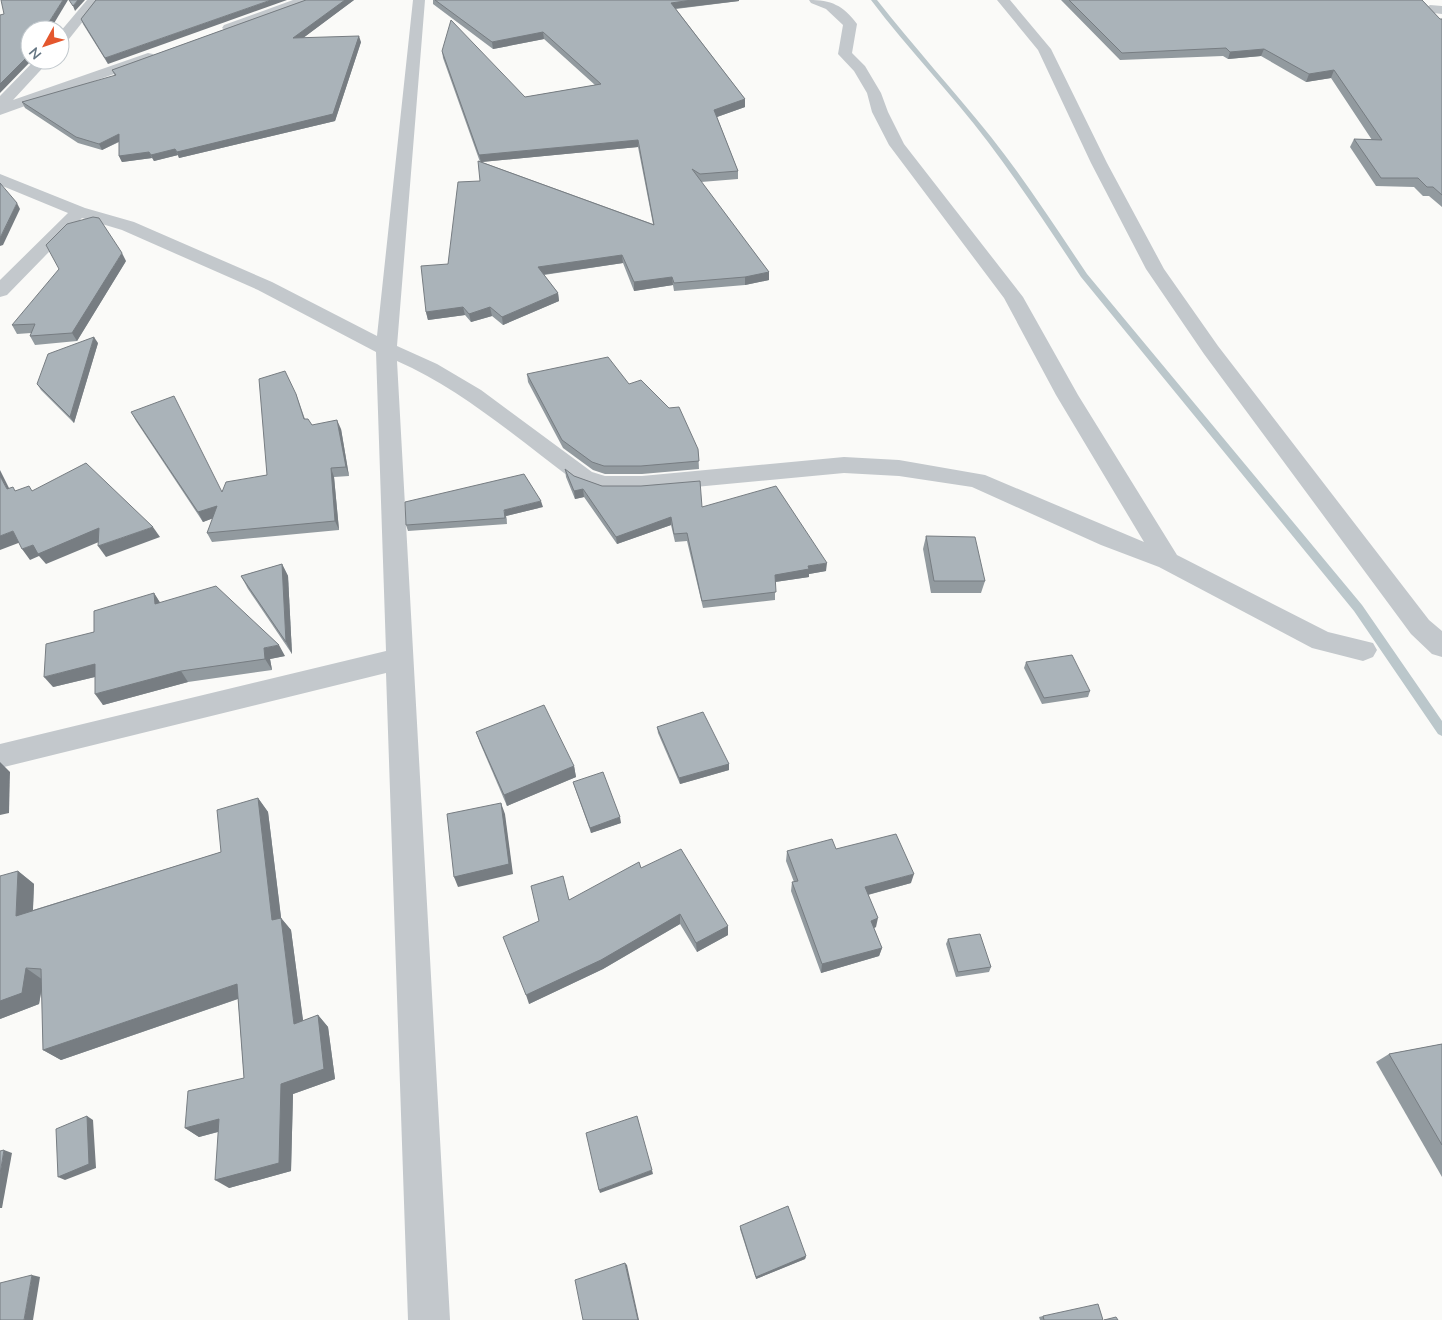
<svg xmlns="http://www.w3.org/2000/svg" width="1442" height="1320" font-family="'Nunito Sans',sans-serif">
<rect width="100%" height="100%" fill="#fafaf8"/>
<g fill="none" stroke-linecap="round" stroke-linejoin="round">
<path fill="#bbc7cb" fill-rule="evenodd" d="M 871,0 L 877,0 C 914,47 954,91 991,137 C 1025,180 1056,228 1087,274 L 1362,605 L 1442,721 L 1442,736 L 1438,734 L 1354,611 L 1081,277 C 1051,231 1021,186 988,142 C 951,93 908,49 871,0 Z"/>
<g fill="#c3c8cc" fill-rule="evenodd">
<path d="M 87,0 L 100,0 L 65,44 L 60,45 L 60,32 Z"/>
<path d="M 293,0 L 311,0 L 309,3 L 234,31 L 229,32 L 222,28 L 224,25 Z"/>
<path d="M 413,0 L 425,0 L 397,346 L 437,364 L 481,390 L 592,472 L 605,476 L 642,476 L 844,457 L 899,460 L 985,475 L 1144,542 L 1056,395 L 1004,298 L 889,145 L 872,112 L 867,93 L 854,71 L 838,54 L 843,25 L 826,9 L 811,3 L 809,0 C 831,0 843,5 857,24 L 852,53 L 865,66 L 881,93 L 888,112 L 904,144 L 1023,297 L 1078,395 L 1177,555 L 1328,632 L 1373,643 L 1377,650 L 1373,657 L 1363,661 L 1312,648 L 1159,567 L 1101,545 L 972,487 L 899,476 L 844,473 L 642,492 L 603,492 L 576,482 C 519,440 463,390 397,361 L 450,1320 L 408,1320 L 386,673 L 0,768 L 0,744 L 386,651 L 376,352 L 258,290 L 122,230 L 82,218 L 7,295 L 0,297 L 0,280 L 68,213 L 0,185 L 0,174 L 85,208 L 134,222 L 272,282 L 377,336 Z"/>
<path d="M 997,0 L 1010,0 L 1051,49 L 1107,163 L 1164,269 L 1218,346 L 1429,620 L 1442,631 L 1442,657 L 1432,654 L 1411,634 L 1204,354 L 1146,269 L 1091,163 L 1038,50 Z"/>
<path d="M 1430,5 L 1442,6 L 1442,14 L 1425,12 L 1424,9 Z"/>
<path d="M 148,53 L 153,54 L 155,57 L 153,60 L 0,115 L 0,96 L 35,60 L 50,60 L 13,100 Z"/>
</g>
</g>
<g fill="#929a9f" fill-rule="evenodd">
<path d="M 96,0 L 108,64 L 83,24 L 81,19 Z"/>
<path d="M 306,0 L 354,0 L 303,38 L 361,42 L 335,121 L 179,158 L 178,155 L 154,161 L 152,158 L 122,162 L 119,156 L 119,142 L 102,150 L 78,143 L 25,108 L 22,102 L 115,76 L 112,70 Z"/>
<path d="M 433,0 L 739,0 L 739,1 L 676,9 L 745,99 L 745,107 L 717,117 L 738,171 L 738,179 L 701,182 L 769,272 L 769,280 L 745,285 L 674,291 L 673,285 L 634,291 L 623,263 L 544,275 L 558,293 L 559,301 L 503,325 L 492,316 L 471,322 L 465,315 L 428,320 L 426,312 L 448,264 L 480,181 L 480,162 L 443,58 L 442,51 L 525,97 L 595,85 L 544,39 L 493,49 L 433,4 ZM 638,147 L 653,224 L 482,162 Z"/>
<path d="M 1061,0 L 1422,0 L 1440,19 L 1442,19 L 1442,207 L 1429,196 L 1423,196 L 1414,187 L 1376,186 L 1350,147 L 1354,139 L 1372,140 L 1331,78 L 1306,82 L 1261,56 L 1228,59 L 1223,56 L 1120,60 Z"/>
<path d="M 126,261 L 77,341 L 35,345 L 30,336 L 31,333 L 17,334 L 12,325 Z"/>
<path d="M 98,343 L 74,423 L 41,390 L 37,384 Z"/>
<path d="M 527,374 L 629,384 L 698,449 L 699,469 L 642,474 L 605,474 L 593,470 L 563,448 L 528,382 Z"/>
<path d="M 296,394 L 305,419 L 312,425 L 341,429 L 349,476 L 334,477 L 339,530 L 212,542 L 207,533 L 213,518 L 203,522 L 136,421 L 131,412 L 222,492 L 267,475 Z"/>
<path d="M 565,469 L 574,476 L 602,486 L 702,507 L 826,571 L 809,574 L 809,577 L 775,582 L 775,600 L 703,608 L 687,541 L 675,542 L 671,525 L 617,544 L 584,497 L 575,499 L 566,477 Z"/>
<path d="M 543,507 L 506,516 L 507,524 L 408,531 L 406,525 Z"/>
<path d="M 926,536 L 985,581 L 981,593 L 931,593 L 923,549 Z"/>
<path d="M 282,564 L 288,576 L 292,654 L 248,589 L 241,576 Z"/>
<path d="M 154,593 L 160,603 L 285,656 L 270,659 L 272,670 L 188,682 L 103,705 L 95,677 L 53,687 L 94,632 Z"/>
<path d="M 1026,662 L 1090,691 L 1088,697 L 1042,704 L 1024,668 Z"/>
<path d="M 657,727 L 729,764 L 729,770 L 680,784 L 658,733 Z"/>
<path d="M 476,732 L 574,766 L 576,777 L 507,806 L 480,743 Z"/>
<path d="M 573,782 L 621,823 L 591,833 L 575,788 Z"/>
<path d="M 258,798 L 268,812 L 281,918 L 291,930 L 303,1021 L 318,1015 L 328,1027 L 335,1079 L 293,1094 L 291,1171 L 229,1188 L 218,1132 L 199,1137 L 185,1128 L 244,1078 L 238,999 L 61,1060 L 43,1050 L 42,988 L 39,1004 L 0,1019 L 18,871 L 34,884 L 33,910 L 221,852 Z"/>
<path d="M 836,849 L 911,883 L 868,895 L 876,927 L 874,928 L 882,948 L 879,956 L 821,973 L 791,891 L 792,882 L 794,882 L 786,861 L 787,851 Z"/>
<path d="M 641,868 L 728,926 L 728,935 L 697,952 L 680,924 L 603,969 L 529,1004 L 539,921 L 569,900 Z"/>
<path d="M 948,939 L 991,967 L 989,972 L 956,977 L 946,944 Z"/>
<path d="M 1442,1044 L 1442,1177 L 1376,1062 L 1389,1054 Z"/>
<path d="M 740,1226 L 806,1256 L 805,1259 L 756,1279 L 740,1229 Z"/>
<path d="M 1043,1316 L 1103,1320 L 1040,1320 L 1039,1317 Z"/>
</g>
<g fill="#777d82">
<path d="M 63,0 L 68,0 L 50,30 L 44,30 Z"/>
<path d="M 78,0 L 85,0 L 75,11 L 73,6 Z"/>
<path d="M 271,0 L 287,0 L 108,64 L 105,58 Z"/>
<path d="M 345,0 L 354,0 L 295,44 L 293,38 Z"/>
<path d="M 692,0 L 739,0 L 739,1 L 671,9 L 671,3 Z"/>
<path d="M 543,32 L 544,39 L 493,49 L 492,42 Z"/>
<path d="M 359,36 L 361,42 L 335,121 L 179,158 L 177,152 Z"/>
<path d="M 1264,49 L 1261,56 L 1228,59 L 1230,52 Z"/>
<path d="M 30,53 L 30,60 L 32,60 L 31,61 L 0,93 L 0,84 Z"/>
<path d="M 1334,70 L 1331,78 L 1306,82 L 1309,74 Z"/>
<path d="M 745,99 L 745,107 L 714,118 L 714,110 Z"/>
<path d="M 119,134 L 122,140 L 102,150 L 99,144 Z"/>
<path d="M 638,140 L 638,147 L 481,162 L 479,155 Z"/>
<path d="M 175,149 L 178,155 L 154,161 L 151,155 Z"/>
<path d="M 149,152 L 152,158 L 122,162 L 119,156 Z"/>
<path d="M 17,203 L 20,209 L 3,245 L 0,246 L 0,238 Z"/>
<path d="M 122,253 L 126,261 L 77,341 L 72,333 Z"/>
<path d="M 622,255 L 623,263 L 540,275 L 538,267 Z"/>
<path d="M 769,272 L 769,280 L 745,285 L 745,277 Z"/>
<path d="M 672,277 L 673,285 L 634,291 L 634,282 Z"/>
<path d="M 558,293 L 559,301 L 503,325 L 502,317 Z"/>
<path d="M 463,307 L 465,315 L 428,320 L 426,312 Z"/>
<path d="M 490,307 L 492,316 L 471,322 L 469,314 Z"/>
<path d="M 94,337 L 98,343 L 74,423 L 70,417 Z"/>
<path d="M 337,420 L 341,429 L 349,476 L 346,467 Z"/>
<path d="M 331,468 L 334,477 L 339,530 L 335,521 Z"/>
<path d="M 0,470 L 15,500 L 7,489 L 0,476 Z"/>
<path d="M 583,489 L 584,497 L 575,499 L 574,491 Z"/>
<path d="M 541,501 L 543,507 L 506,516 L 507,524 L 504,510 Z"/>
<path d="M 217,506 L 222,515 L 203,522 L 198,512 Z"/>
<path d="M 671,517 L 671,525 L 617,544 L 616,537 Z"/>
<path d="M 153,527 L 160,537 L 106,557 L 98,546 Z"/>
<path d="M 99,528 L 106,539 L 46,564 L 39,556 L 30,560 L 22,549 L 33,545 Z"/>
<path d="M 13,531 L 21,542 L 0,550 L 0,536 Z"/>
<path d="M 827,563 L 826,571 L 809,574 L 809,577 L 775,582 L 775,575 L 808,566 Z"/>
<path d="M 282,564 L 288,576 L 292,654 L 286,642 Z"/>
<path d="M 154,593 L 161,604 L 155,604 Z"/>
<path d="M 279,645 L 285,656 L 270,659 L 272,670 L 265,659 L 264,648 Z"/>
<path d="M 95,664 L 103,675 L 53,687 L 44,677 Z"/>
<path d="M 181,671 L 188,682 L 103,705 L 95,694 Z"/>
<path d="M 0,762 L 10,772 L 9,813 L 0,815 Z"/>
<path d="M 729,764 L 729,770 L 680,784 L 679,778 Z"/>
<path d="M 574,766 L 576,777 L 507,806 L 504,795 Z"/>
<path d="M 258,798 L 268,812 L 283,933 L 272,920 Z"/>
<path d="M 501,803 L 505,814 L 513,874 L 458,887 L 454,877 Z"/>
<path d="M 620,817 L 621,823 L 591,833 L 590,828 Z"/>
<path d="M 18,871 L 34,884 L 32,929 L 16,916 Z"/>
<path d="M 914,874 L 911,883 L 863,896 L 865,887 Z"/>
<path d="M 680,914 L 680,924 L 603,969 L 529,1004 L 526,995 Z"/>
<path d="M 281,918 L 291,930 L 305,1035 L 294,1024 Z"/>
<path d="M 878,918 L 876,927 L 868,930 L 871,921 Z"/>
<path d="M 728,926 L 728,935 L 697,952 L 696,943 Z"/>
<path d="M 882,948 L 879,956 L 821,973 L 822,964 Z"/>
<path d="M 26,968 L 43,980 L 39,1004 L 0,1019 L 0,1001 Z"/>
<path d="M 237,984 L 249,995 L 61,1060 L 43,1050 Z"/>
<path d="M 318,1015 L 328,1027 L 335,1079 L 293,1094 L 291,1171 L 229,1188 L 215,1180 L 281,1084 Z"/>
<path d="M 87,1116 L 93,1120 L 96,1168 L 65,1180 L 58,1177 Z"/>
<path d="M 219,1119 L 232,1128 L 199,1137 L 185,1128 Z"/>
<path d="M 4,1150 L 12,1153 L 2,1208 L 0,1208 L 0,1174 Z"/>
<path d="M 652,1170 L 653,1174 L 600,1193 L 599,1190 Z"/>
<path d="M 806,1256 L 805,1259 L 756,1279 L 756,1277 Z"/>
<path d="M 625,1263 L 627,1265 L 639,1320 L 638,1320 Z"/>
<path d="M 32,1275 L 40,1277 L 33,1320 L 24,1320 Z"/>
</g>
<g fill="#aab3b9" stroke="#777d82">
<path d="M 1,0 L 63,0 L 44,30 L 30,30 L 30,53 L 28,56 L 0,84 L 0,15 L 4,14 Z"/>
<path d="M 69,0 L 78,0 L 73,6 Z"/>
<path d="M 96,0 L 271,0 L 105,58 L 81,19 Z"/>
<path d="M 306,0 L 345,0 L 293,38 L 359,36 L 333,114 L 177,152 L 175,149 L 151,155 L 149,152 L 119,156 L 119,134 L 99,144 L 76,137 L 22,102 L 116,75 L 112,70 Z"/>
<path d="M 435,0 L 692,0 L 671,3 L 745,99 L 714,110 L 738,171 L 700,174 L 692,169 L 769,272 L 745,277 L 674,283 L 672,277 L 634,282 L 622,255 L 538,267 L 558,293 L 502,317 L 490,307 L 469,314 L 463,307 L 426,312 L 421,266 L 448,264 L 458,182 L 480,181 L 478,161 L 654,225 L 638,140 L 479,155 L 442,51 L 451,20 L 525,97 L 601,84 L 543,32 L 492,42 Z"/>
<path d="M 1069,0 L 1422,0 L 1440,19 L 1442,19 L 1442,195 L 1433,187 L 1427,187 L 1418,178 L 1381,178 L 1354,139 L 1382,140 L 1334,70 L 1309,74 L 1264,49 L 1230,52 L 1226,48 L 1122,53 Z"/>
<path d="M 0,183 L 17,203 L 0,238 Z"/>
<path d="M 93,217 L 99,218 L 122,253 L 72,333 L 30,336 L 35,324 L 12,325 L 59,269 L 46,245 L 67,224 Z"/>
<path d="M 94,337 L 70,417 L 37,384 L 48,354 Z"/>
<path d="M 608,357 L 629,384 L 641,380 L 669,408 L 679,407 L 698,449 L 699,461 L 641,466 L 604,466 L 592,462 L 562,440 L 527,374 Z"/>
<path d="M 285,371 L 296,394 L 304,419 L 308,419 L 312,425 L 337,420 L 346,467 L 331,468 L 335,521 L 207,533 L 217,506 L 198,512 L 131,412 L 174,396 L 222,492 L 226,482 L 267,475 L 259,379 Z"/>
<path d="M 86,463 L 153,527 L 98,546 L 99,528 L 38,554 L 33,545 L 22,549 L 13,531 L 0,536 L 0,476 L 7,489 L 13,487 L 15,491 L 29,486 L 32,491 Z"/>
<path d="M 565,469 L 574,476 L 602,486 L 641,486 L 700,481 L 702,507 L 776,486 L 827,563 L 808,566 L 809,569 L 775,575 L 776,592 L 702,601 L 687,533 L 674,534 L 671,517 L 616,537 L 583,489 L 574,491 Z"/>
<path d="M 524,474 L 541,501 L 504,510 L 505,518 L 406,525 L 405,502 Z"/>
<path d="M 926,536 L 975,537 L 985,581 L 934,581 Z"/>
<path d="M 282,564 L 286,642 L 241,576 Z"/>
<path d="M 216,586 L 279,645 L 264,648 L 265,659 L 181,671 L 95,694 L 95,664 L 44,677 L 46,644 L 94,632 L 94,611 L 154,593 L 155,604 Z"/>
<path d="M 1072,655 L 1090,691 L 1044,698 L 1026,662 Z"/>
<path d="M 544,705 L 574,766 L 504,795 L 476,732 Z"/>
<path d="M 703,712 L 729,764 L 679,778 L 657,727 Z"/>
<path d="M 603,772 L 620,817 L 590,828 L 573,782 Z"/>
<path d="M 258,798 L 272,920 L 281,918 L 294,1024 L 318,1015 L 324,1069 L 281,1084 L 279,1163 L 215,1180 L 219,1119 L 185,1128 L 188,1091 L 244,1078 L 237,984 L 43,1050 L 41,969 L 26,968 L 22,993 L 0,1001 L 0,876 L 18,871 L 16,916 L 221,852 L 217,810 Z"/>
<path d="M 501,803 L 509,864 L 454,877 L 447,814 Z"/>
<path d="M 896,834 L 914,874 L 865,887 L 878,918 L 871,921 L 882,948 L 822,964 L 792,882 L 798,881 L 787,851 L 832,839 L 836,849 Z"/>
<path d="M 681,849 L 728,926 L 696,943 L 680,914 L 601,960 L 526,995 L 503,937 L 539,921 L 531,886 L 563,876 L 569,900 L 639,862 L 641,868 Z"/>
<path d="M 980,934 L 991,967 L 958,972 L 948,939 Z"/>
<path d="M 1442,1044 L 1442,1145 L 1389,1054 Z"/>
<path d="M 87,1116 L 89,1164 L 58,1177 L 56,1129 Z"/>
<path d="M 637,1116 L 652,1170 L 599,1190 L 586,1133 Z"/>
<path d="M 4,1150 L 0,1174 L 0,1151 Z"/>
<path d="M 788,1206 L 806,1256 L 756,1277 L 740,1226 Z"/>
<path d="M 625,1263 L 638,1320 L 583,1320 L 575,1280 Z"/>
<path d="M 32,1275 L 24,1320 L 0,1320 L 0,1283 Z"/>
<path d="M 1098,1304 L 1103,1320 L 1044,1320 L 1043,1316 Z"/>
<path d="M 1116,1317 L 1118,1320 L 1104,1320 Z"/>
</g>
<g transform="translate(45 45) rotate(230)"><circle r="24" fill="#ffffff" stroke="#c1c8cd"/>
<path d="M0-4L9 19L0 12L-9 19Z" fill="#e4572e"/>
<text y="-8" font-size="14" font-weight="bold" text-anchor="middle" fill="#657683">N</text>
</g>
</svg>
